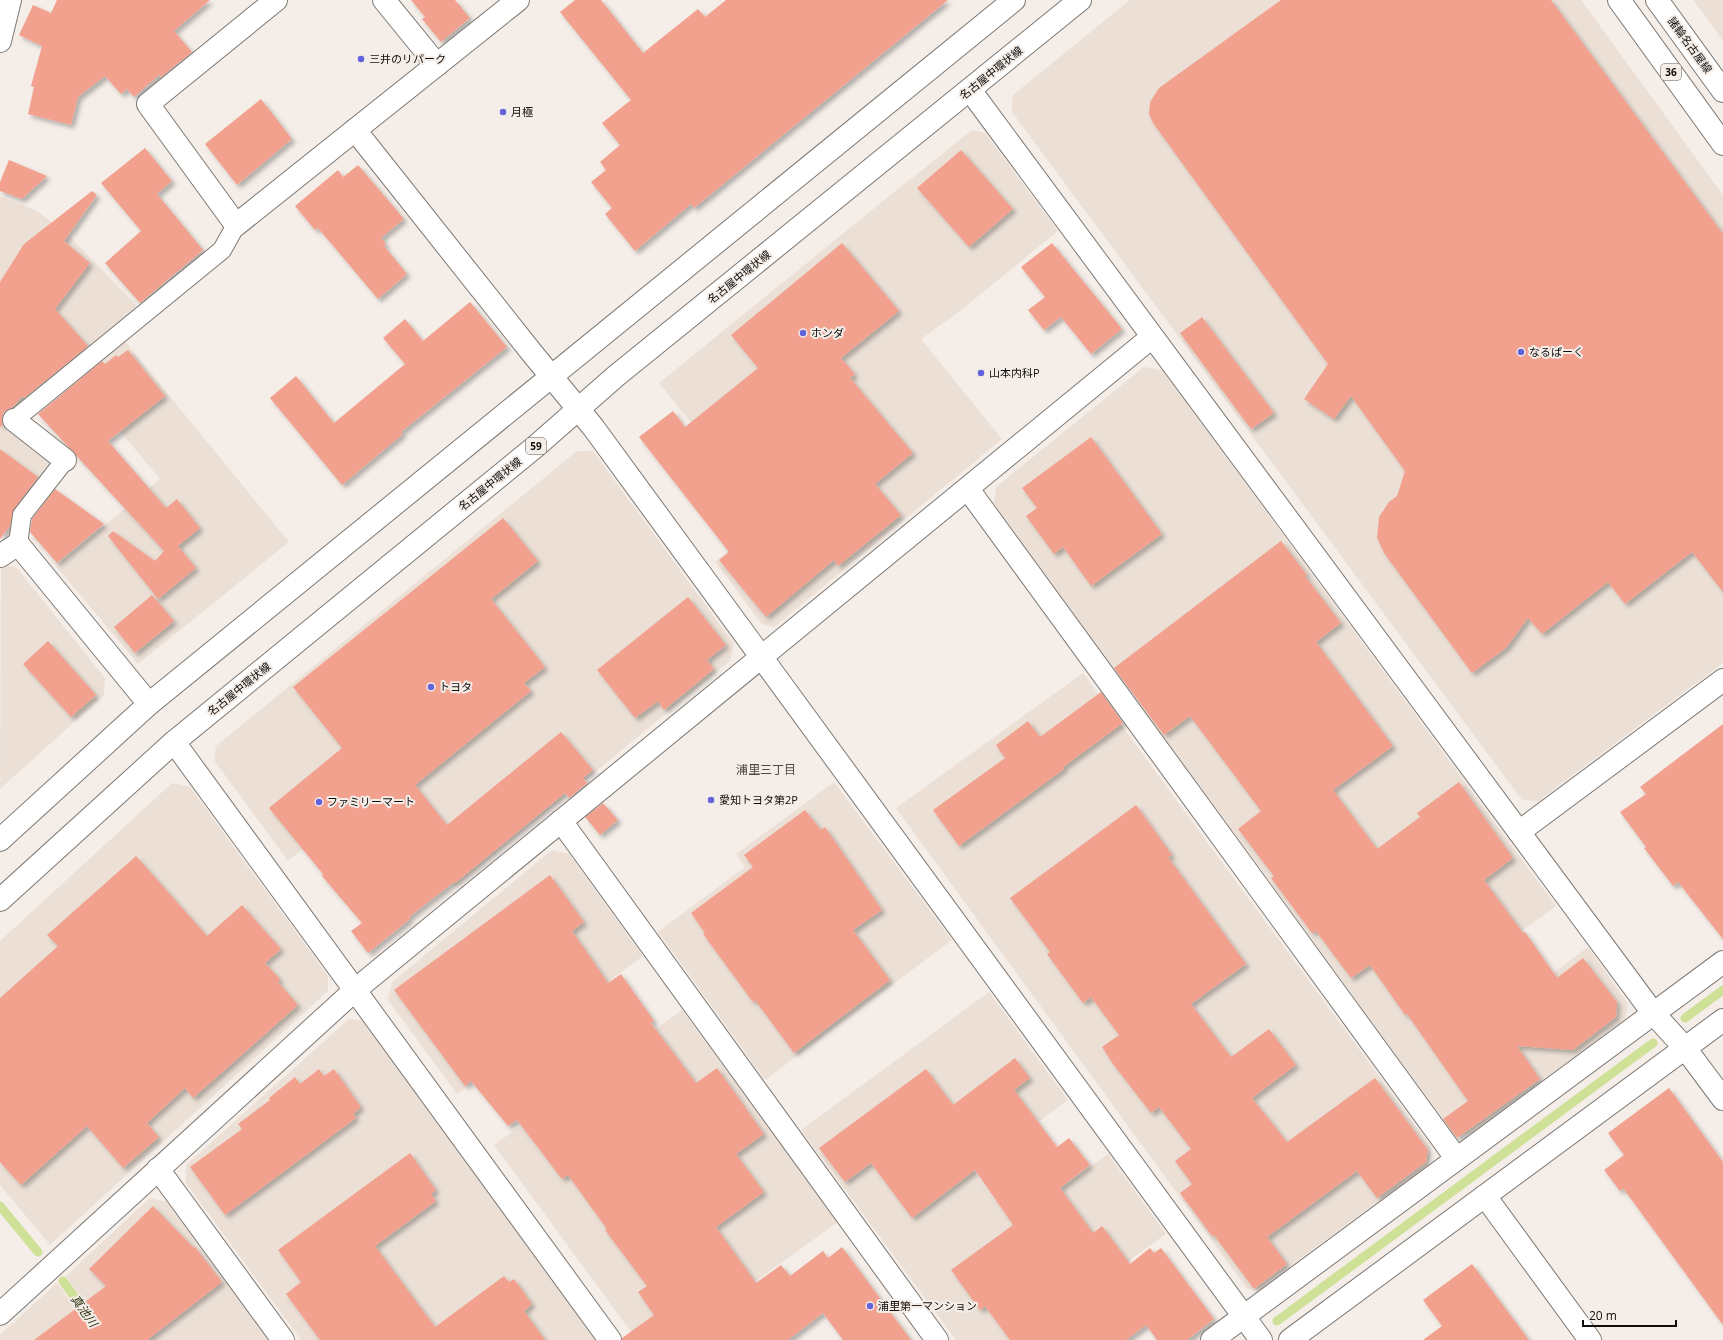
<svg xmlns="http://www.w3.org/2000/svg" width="1723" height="1340" font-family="'Open Sans','Noto Sans JP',sans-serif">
<defs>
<filter id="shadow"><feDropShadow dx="3.5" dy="3.5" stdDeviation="2" flood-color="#0004"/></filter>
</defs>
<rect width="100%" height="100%" fill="#f4ede8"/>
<g fill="#ece0d6">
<path d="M 1130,0 L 1581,0 L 1723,195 L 1723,663 L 1538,801 L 1522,800 L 1012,112 L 1013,95 Z"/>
<path d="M 1693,0 L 1723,0 L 1723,41 L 1703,13 Z"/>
<path d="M 972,130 L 985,133 L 1058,231 L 960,311 L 921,339 L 1002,439 L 774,627 L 762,624 L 715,562 L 767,517 L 659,383 L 909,180 L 908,178 L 910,180 Z"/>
<path d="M 0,196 L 37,211 L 70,237 L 138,307 L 11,413 L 0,406 Z"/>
<path d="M 123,339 L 289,542 L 138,664 L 56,566 L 160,479 L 76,379 Z"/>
<path d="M 1144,367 L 1162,370 L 1556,906 L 1469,969 L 1500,1013 L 1588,947 L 1628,1004 L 1625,1019 L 1469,1134 L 1454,1134 L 994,504 L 996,487 Z"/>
<path d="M 0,417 L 54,459 L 13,516 L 0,506 Z"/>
<path d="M 577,451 L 593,451 L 734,644 L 730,661 L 455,887 L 376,790 L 288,861 L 214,760 L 216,746 Z"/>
<path d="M 1,564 L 16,567 L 105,678 L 104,695 L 0,789 Z"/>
<path d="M 1083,673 L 1431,1147 L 1428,1165 L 1257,1290 L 1247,1289 L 896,808 Z"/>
<path d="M 834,782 L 952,940 L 765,1080 L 658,932 L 745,867 L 736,854 Z"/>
<path d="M 172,783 L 190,787 L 328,976 L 328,991 L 50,1245 L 0,1185 L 0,941 Z"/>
<path d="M 552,850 L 569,854 L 643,956 L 457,1094 L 388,1000 L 392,982 Z"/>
<path d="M 989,992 L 1068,1100 L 973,1170 L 1012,1224 L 1108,1154 L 1166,1234 L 1072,1302 L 1062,1340 L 956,1340 L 801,1130 Z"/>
<path d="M 682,1010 L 838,1222 L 745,1289 L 637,1340 L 494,1145 Z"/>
<path d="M 349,1019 L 363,1021 L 596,1340 L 301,1340 L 186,1183 L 186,1165 Z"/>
<path d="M 150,1198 L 167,1202 L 268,1340 L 113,1340 L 66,1276 Z"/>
<path d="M 57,1283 L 99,1340 L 0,1340 L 0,1335 Z"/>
</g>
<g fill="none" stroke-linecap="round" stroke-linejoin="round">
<g stroke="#cee196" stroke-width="9">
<path d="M 1685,1018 L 1723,990"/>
<path d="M 0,1206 L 38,1252"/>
<path d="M 63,1281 L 87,1314"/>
<path d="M 1277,1321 L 1653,1043"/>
</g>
</g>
<g fill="#f2a18f" filter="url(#shadow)">
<path d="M 57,0 L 210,0 L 174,31 L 192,52 L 161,77 L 159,75 L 134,97 L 127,89 L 121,94 L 105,76 L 78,97 L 71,125 L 28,114 L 34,87 L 31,86 L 42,46 L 19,35 L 33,5 L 51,13 Z"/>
<path d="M 411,0 L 455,0 L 470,18 L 441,42 L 422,19 L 425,17 Z"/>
<path d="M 575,0 L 601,0 L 643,53 L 698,9 L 705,17 L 726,0 L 948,0 L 694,208 L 691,204 L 635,251 L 605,214 L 612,208 L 591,182 L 606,170 L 600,162 L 620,145 L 602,123 L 631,100 L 560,12 Z"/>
<path d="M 1281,0 L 1551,0 L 1723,234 L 1723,592 L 1692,552 L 1625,604 L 1608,582 L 1542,634 L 1528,618 L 1506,648 L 1472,673 L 1384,553 L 1377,538 L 1379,517 L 1389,502 L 1397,496 L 1405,471 L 1351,396 L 1334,419 L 1304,399 L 1328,364 L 1153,123 L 1149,114 L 1150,102 L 1159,88 Z"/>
<path d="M 261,99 L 292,139 L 237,185 L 205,144 Z"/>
<path d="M 145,148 L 172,181 L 157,194 L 203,250 L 140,303 L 105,263 L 141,231 L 101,183 Z"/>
<path d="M 961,150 L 1013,209 L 969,247 L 917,188 Z"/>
<path d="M 9,160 L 47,176 L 22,199 L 0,191 L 0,182 Z"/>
<path d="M 358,165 L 404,219 L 381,238 L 386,244 L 384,246 L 407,274 L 378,299 L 318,228 L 315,230 L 295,206 L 338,170 L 343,177 Z"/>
<path d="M 92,191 L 97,195 L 64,241 L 90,263 L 55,309 L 88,346 L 24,398 L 22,396 L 15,405 L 4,412 L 2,418 L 2,425 L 0,428 L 0,282 L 24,244 Z"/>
<path d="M 842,243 L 899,311 L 841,358 L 855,374 L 850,378 L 913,453 L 875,484 L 901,515 L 838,566 L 834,560 L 766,617 L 719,560 L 729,552 L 639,437 L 673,411 L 685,427 L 758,368 L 731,335 Z"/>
<path d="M 1052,243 L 1122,329 L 1091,354 L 1061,317 L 1044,330 L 1028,310 L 1045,297 L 1021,267 Z"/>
<path d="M 470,302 L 507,347 L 401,432 L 403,434 L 342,485 L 270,398 L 296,376 L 334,423 L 405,364 L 383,338 L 405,319 L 423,341 Z"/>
<path d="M 1202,317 L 1274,413 L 1251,429 L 1180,333 Z"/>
<path d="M 128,350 L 165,396 L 108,441 L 166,508 L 177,499 L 200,528 L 178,546 L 196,568 L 158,599 L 108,536 L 113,531 L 155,561 L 164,551 L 38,414 L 102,361 L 105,364 L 116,355 L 118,357 Z"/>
<path d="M 1091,437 L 1162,534 L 1091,586 L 1063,547 L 1054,554 L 1026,516 L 1037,508 L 1022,488 Z"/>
<path d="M 0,449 L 38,477 L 14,509 L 10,526 L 0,539 Z"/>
<path d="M 55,489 L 104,524 L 57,563 L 30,532 L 32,519 Z"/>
<path d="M 503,518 L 538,561 L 491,599 L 545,667 L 524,683 L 531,691 L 415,785 L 447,825 L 561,732 L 593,770 L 583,778 L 587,783 L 569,798 L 565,793 L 455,883 L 454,882 L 409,917 L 410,919 L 368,953 L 351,931 L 362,923 L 322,876 L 323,874 L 269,808 L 342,748 L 293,687 Z"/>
<path d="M 1281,541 L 1307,575 L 1305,576 L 1341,623 L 1316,642 L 1393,746 L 1333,790 L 1377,849 L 1420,817 L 1417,813 L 1459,782 L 1513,858 L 1484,880 L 1523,933 L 1525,932 L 1557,978 L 1583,958 L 1617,1002 L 1616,1017 L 1573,1050 L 1517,1046 L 1540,1079 L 1457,1138 L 1443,1119 L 1468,1101 L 1407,1014 L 1405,1015 L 1370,965 L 1351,978 L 1316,931 L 1312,933 L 1271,878 L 1274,876 L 1238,829 L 1261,811 L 1190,716 L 1164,735 L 1114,668 Z"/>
<path d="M 152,595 L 174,621 L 135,653 L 114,627 Z"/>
<path d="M 688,597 L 726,645 L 707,660 L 714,669 L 664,710 L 658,701 L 635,718 L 597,670 Z"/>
<path d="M 48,641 L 96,695 L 71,717 L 23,664 Z"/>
<path d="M 1101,692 L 1123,723 L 1063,767 L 1064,769 L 959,846 L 933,810 L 1005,758 L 996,745 L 1028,721 L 1040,737 Z"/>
<path d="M 1723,724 L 1723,939 L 1678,882 L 1673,886 L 1644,848 L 1646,847 L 1620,812 L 1646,794 L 1640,787 Z"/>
<path d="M 603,803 L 618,820 L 600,835 L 585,817 Z"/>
<path d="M 1136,805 L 1172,855 L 1168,857 L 1246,964 L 1191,1004 L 1231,1057 L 1269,1029 L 1296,1065 L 1252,1098 L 1287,1142 L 1375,1078 L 1428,1150 L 1426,1162 L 1377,1198 L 1357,1171 L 1267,1237 L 1287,1264 L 1254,1289 L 1214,1235 L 1212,1236 L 1180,1193 L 1192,1184 L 1175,1161 L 1191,1149 L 1159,1107 L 1151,1113 L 1113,1064 L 1102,1047 L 1119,1035 L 1091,997 L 1083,1003 L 1047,954 L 1050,952 L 1010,898 Z"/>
<path d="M 805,810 L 821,830 L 825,827 L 882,910 L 853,930 L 890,980 L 794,1053 L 755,1000 L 753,1002 L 703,934 L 705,933 L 691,913 L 753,867 L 744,855 Z"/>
<path d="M 136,856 L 207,936 L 242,905 L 281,949 L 265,963 L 280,979 L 278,982 L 298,1005 L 193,1098 L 185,1088 L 147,1123 L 159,1137 L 123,1168 L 87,1126 L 21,1185 L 0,1162 L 0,998 L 58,946 L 47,935 Z"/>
<path d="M 550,875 L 584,922 L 572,931 L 608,983 L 621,974 L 654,1021 L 651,1023 L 696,1083 L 717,1068 L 764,1134 L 736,1154 L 764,1192 L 716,1227 L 756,1283 L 781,1265 L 790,1276 L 823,1251 L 828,1258 L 842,1247 L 911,1340 L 843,1340 L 823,1313 L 788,1340 L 622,1340 L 622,1338 L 654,1315 L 638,1292 L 647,1286 L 605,1230 L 607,1229 L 568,1175 L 562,1179 L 517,1120 L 508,1126 L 471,1081 L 465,1086 L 394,990 Z"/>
<path d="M 1015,1058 L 1030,1078 L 1014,1090 L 1057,1147 L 1069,1138 L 1090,1165 L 1060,1188 L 1093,1233 L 1102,1226 L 1130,1264 L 1150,1248 L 1154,1253 L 1161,1248 L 1214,1319 L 1187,1340 L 1157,1340 L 1146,1325 L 1126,1340 L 1010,1340 L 985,1306 L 980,1310 L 951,1270 L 1013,1225 L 975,1170 L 912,1218 L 871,1163 L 845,1182 L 819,1148 L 926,1069 L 953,1105 Z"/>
<path d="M 319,1069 L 324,1076 L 334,1069 L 361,1107 L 353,1114 L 356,1118 L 225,1215 L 190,1167 L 242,1129 L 238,1124 L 270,1100 L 269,1098 L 295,1077 L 300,1084 Z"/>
<path d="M 1669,1088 L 1723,1162 L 1723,1325 L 1623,1188 L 1620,1191 L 1604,1170 L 1624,1155 L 1608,1133 Z"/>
<path d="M 410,1153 L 436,1190 L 431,1194 L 436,1201 L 375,1246 L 435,1327 L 504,1276 L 509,1282 L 514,1279 L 532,1304 L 524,1311 L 545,1340 L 320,1340 L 286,1294 L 301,1282 L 278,1250 Z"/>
<path d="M 153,1206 L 194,1248 L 195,1247 L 222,1282 L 147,1340 L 34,1340 L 106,1286 L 89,1269 Z"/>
<path d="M 1472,1264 L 1529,1340 L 1423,1340 L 1442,1326 L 1423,1300 Z"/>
</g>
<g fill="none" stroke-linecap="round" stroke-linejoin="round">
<g stroke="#7d7873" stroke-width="20">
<g id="lane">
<path d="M 14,420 L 222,250 L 236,225"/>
<path d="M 18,544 L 22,515 L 65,460"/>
</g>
</g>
<g stroke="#7d7873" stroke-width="24">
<g id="street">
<path d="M 276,0 L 148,104 L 236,225 L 518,0"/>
<path d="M 384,0 L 437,65"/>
<path d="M 970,90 L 1653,1013 L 1685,1048 L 1723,1099"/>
<path d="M 355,130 L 532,353 L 593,427 L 1261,1340"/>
<path d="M 14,420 L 65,460"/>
<path d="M 968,489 L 1456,1158"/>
<path d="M 0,556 L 18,544 L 149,704"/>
<path d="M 174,742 L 610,1340"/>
<path d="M 561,821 L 937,1340"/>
<path d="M 1519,832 L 1723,680"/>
<path d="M 158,1169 L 283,1340"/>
<path d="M 1485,1196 L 1590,1340"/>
<path d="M 0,1314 L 355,990 L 1152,337"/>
<path d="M 1212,1340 L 1723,962"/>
<path d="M 1290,1340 L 1723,1020"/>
</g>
</g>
<g stroke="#7d7873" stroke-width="24">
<path id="secondary" d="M 0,41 L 10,0"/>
</g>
<g stroke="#7d7873" stroke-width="24">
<g id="primary">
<path d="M 1619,0 L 1723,144"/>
<path d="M 1657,0 L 1723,91"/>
<path d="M 0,840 L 149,704 L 1014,0"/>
<path d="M 0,900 L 174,742 L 535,447 L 616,376 L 1080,0"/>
</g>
</g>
<use href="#lane" stroke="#fff" stroke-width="18"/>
<use href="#street" stroke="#fff" stroke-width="22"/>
<use href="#secondary" stroke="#fff" stroke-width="22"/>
<use href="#primary" stroke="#fff" stroke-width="22"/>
</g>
<g fill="#6263dc" stroke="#f4ede8" stroke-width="1.5">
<circle cx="361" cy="59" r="4"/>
<circle cx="503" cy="112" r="4"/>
<circle cx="803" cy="333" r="4"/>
<circle cx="1521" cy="352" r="4"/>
<circle cx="981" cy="373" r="4"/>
<circle cx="431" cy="687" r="4"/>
<circle cx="711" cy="800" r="4"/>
<circle cx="319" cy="802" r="4"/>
<circle cx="870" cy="1306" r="4"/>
</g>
<g text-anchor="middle" stroke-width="4" stroke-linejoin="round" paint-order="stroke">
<g fill="#f4ede8" stroke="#54504d" stroke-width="1">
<rect x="1661" y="64" width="20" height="16" rx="3"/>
<rect x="526" y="438" width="20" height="16" rx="3"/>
</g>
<g font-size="10" font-weight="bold" fill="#0f0d0b">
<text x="1671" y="76">36</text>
<text x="536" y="450">59</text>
</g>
<g font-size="11" fill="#0f0d0b" stroke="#f4ede8">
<text transform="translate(1690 45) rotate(54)" y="4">諸輪名古屋線</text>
<text transform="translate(991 73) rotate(-39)" y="4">名古屋中環状線</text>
<text transform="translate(739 277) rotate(-39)" y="4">名古屋中環状線</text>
<text transform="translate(490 484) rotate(-39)" y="4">名古屋中環状線</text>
<text transform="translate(239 689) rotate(-39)" y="4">名古屋中環状線</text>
</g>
<g font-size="11" fill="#0f0d0b" stroke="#f4ede8" text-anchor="start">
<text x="369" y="63">三井のリパーク</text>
<text x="511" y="116">月極</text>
<text x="811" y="337">ホンダ</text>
<text x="1529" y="356">なるぱーく</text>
<text x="989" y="377">山本内科P</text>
<text x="439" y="691">トヨタ</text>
<text x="719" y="804">愛知トヨタ第2P</text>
<text x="327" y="806">ファミリーマート</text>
<text x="878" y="1310">浦里第一マンション</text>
</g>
<g font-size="12" fill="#504b47" stroke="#f4ede8">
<text x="766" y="774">浦里三丁目</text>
</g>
<g font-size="12" font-style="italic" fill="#293010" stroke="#f4ede8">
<text transform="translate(84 1311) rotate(54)" y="4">真池川</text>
</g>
</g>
<path d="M1583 1320v6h93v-6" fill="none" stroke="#0f0d0b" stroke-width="2"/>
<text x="1589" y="1320" font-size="12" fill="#0f0d0b" stroke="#f4ede8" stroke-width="3" paint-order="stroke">20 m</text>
</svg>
